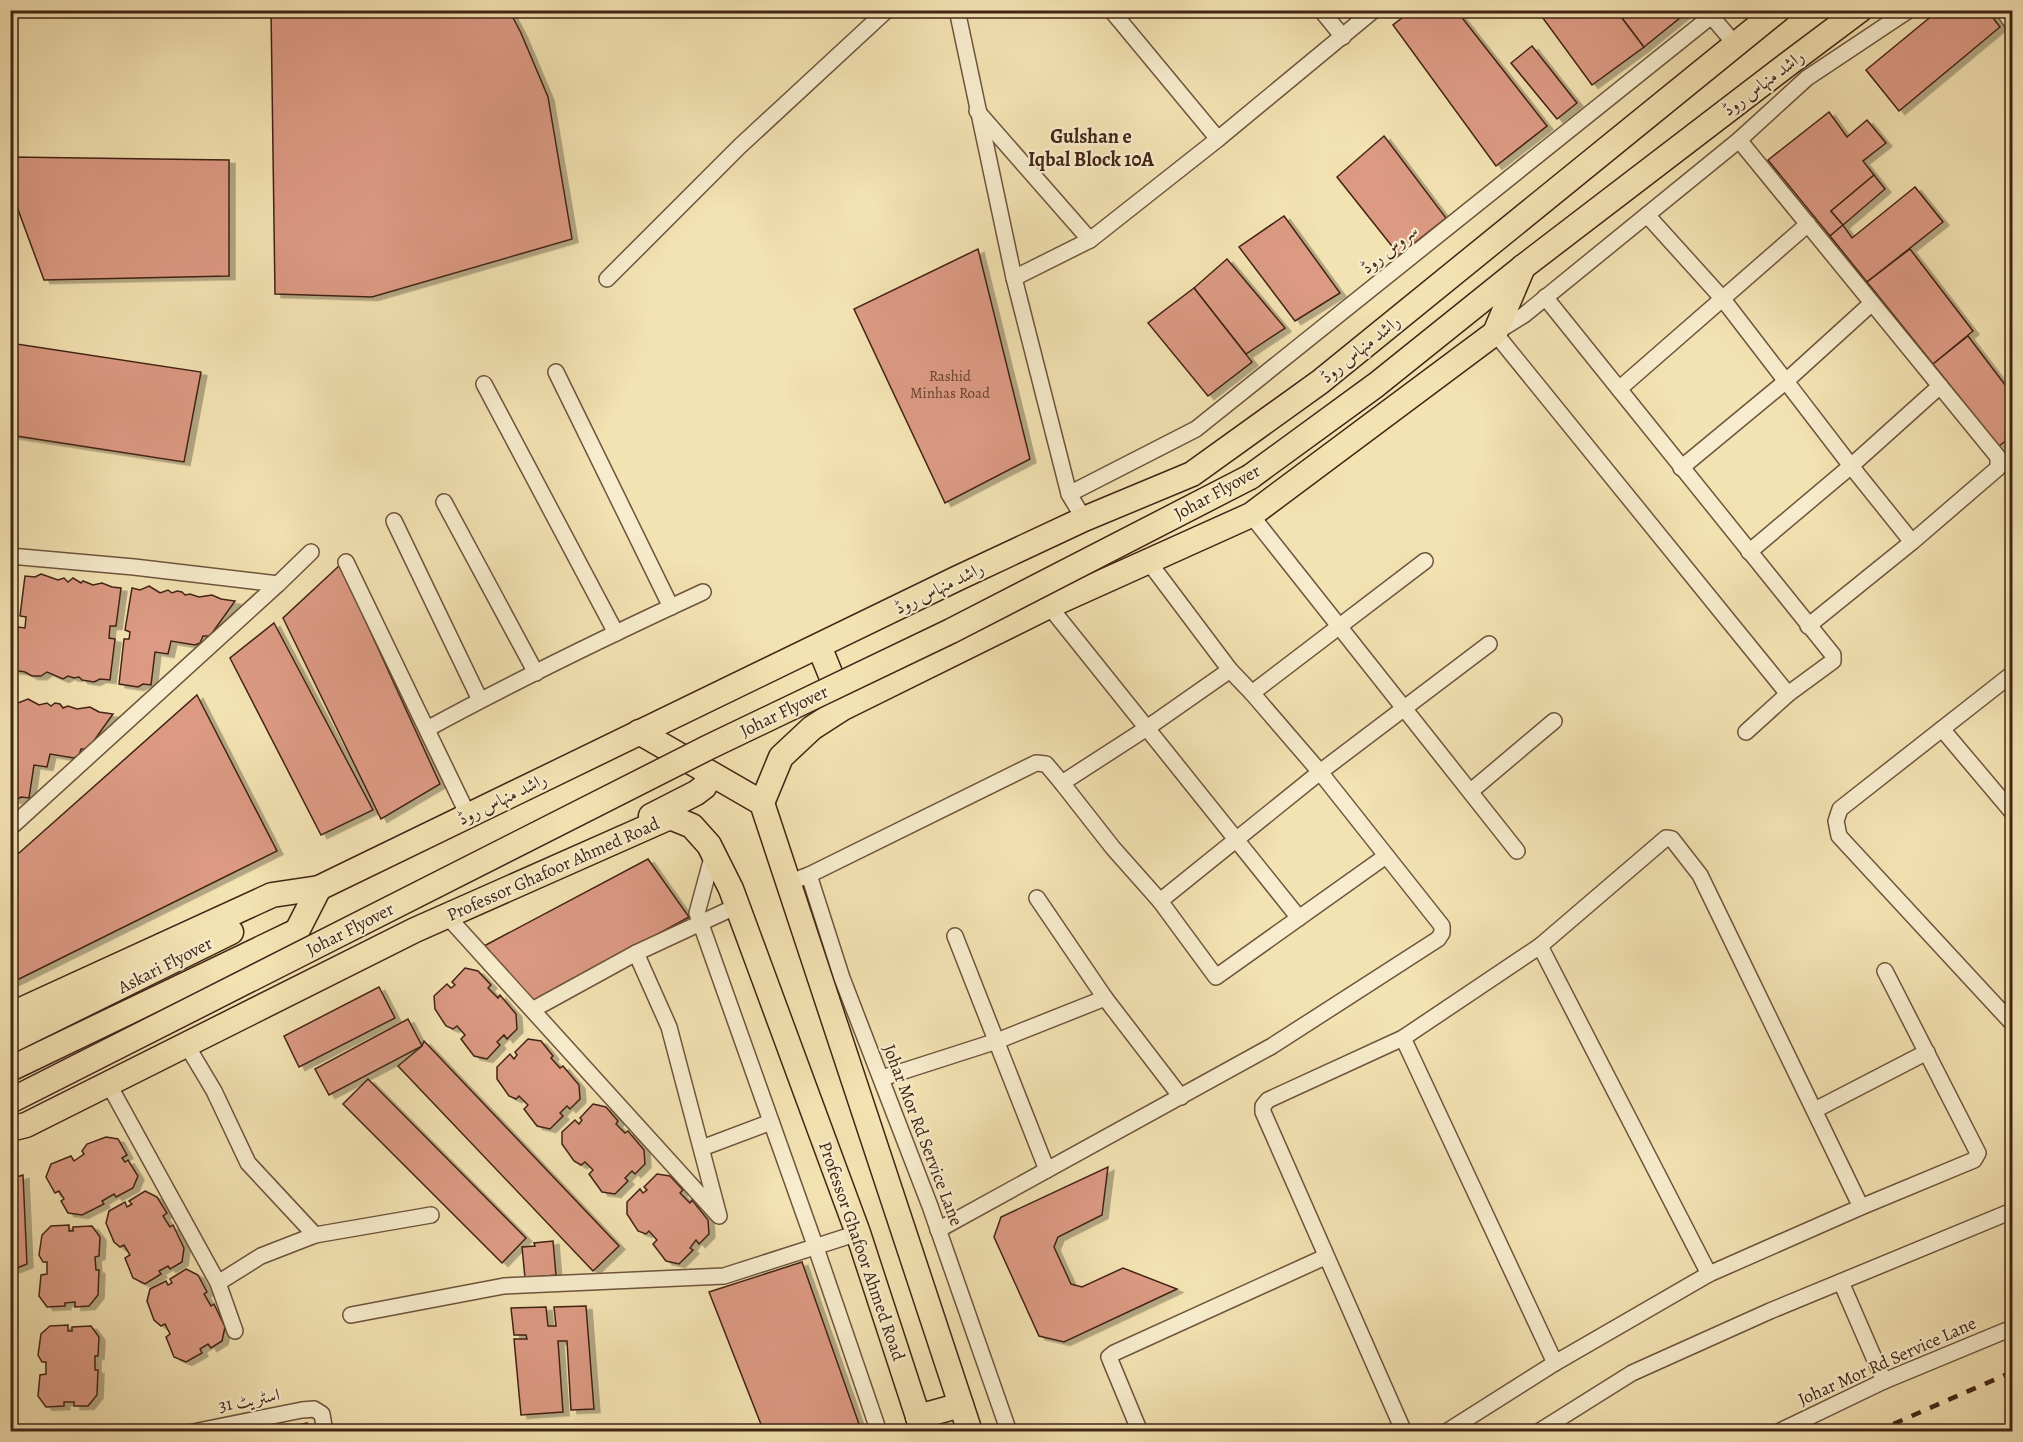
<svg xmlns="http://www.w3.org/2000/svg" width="2023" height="1442" font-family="Alegreya,Amiri,serif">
<defs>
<filter id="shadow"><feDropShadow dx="6" dy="3.5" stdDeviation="0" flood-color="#0004"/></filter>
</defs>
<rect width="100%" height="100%" fill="#f3e2b2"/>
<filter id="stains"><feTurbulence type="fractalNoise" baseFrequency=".00333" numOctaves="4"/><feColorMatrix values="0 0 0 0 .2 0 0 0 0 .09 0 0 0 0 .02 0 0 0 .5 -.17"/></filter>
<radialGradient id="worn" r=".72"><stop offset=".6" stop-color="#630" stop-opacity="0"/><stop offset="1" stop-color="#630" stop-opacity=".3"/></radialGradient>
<g fill="#dc9a83" stroke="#422415" stroke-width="1.5" filter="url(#shadow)">
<path d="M 271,10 L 509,10 L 521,33 L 548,97 L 572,239 L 372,297 L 275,294 Z"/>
<path d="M 1412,10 L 1456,10 L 1547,126 L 1496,166 L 1393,25 Z"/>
<path d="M 1537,10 L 1616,10 L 1644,47 L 1592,85 Z"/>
<path d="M 1616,10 L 1684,10 L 1686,13 L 1644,47 Z"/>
<path d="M 1939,10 L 1987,10 L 2000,27 L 1899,111 L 1866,70 Z"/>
<path d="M 1532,46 L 1577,103 L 1557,119 L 1511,63 Z"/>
<path d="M 1829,112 L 1847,137 L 1867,120 L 1886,143 L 1863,161 L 1874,175 L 1831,211 L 1843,225 L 1830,236 L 1768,160 Z"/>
<path d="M 1384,136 L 1446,218 L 1399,255 L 1337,177 Z"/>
<path d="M 10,157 L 229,160 L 229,276 L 44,280 L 10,188 Z"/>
<path d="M 1874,175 L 1885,189 L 1843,225 L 1831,211 Z"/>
<path d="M 1915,187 L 1943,222 L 1867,282 L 1830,236 L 1843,225 L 1852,238 Z"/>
<path d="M 1284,216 L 1340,293 L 1295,321 L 1239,247 Z"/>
<path d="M 978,249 L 1030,459 L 945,503 L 854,309 Z"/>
<path d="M 1910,249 L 1973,331 L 1933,364 L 1867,282 Z"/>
<path d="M 1227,259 L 1285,328 L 1246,354 L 1194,288 Z"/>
<path d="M 1194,288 L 1252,362 L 1208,396 L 1148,323 Z"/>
<path d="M 1968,336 L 2012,394 L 2012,436 L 1999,446 L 1933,364 Z"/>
<path d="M 10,343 L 201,372 L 184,462 L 10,435 Z"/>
<path d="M 340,565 L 440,784 L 381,819 L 283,618 Z"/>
<path d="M 41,574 L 58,580 L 64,578 L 68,582 L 73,578 L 81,583 L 83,581 L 93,585 L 102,583 L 112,587 L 121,588 L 116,626 L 110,626 L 109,638 L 115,639 L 110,680 L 100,679 L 94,682 L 82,680 L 79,677 L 74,678 L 68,676 L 63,679 L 47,672 L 41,676 L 32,676 L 25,672 L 13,670 L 18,627 L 25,628 L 26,617 L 20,616 L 25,576 L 35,577 Z"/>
<path d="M 149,586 L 160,593 L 168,590 L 172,593 L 177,591 L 182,592 L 185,595 L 190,594 L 199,597 L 212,595 L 221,599 L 235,601 L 210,636 L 203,636 L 200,643 L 195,645 L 171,641 L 168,654 L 155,652 L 151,685 L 143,684 L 138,687 L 119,684 L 124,639 L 129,639 L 130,632 L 125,630 L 132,588 L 140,590 Z"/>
<path d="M 274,623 L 373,810 L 321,835 L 230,658 Z"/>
<path d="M 197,695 L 277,851 L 11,983 L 10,861 Z"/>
<path d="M 28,699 L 39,705 L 47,703 L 51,706 L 55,703 L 60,704 L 63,708 L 68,706 L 77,709 L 90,707 L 99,712 L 113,714 L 88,749 L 81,749 L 79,755 L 74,758 L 50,754 L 47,767 L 34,765 L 29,798 L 21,797 L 16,800 L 10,799 L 10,700 L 18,703 Z"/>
<path d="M 648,859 L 689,917 L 534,1002 L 484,946 Z"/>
<path d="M 465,968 L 478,971 L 491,985 L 488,988 L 498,998 L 500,995 L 516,1014 L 517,1029 L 507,1039 L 504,1035 L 497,1042 L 500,1045 L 487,1059 L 474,1056 L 461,1039 L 465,1035 L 457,1026 L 453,1029 L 446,1026 L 435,1009 L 434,996 L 447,984 L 451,988 L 455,985 L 452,982 Z"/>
<path d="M 379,987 L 395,1018 L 299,1067 L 284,1036 Z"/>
<path d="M 408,1019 L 422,1046 L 329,1095 L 315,1069 Z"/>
<path d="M 528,1039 L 541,1041 L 553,1056 L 551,1058 L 560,1068 L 563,1066 L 579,1085 L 580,1099 L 570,1109 L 567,1106 L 560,1113 L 563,1116 L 550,1129 L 537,1126 L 524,1109 L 528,1105 L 519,1096 L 516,1099 L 509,1096 L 497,1079 L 497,1067 L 510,1054 L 514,1059 L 517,1055 L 515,1052 Z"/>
<path d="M 424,1041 L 619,1246 L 593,1271 L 398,1066 L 422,1046 Z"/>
<path d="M 368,1079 L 526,1238 L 502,1263 L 343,1104 Z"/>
<path d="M 593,1104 L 606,1107 L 618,1121 L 616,1124 L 625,1133 L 628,1131 L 644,1150 L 645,1164 L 635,1174 L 632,1171 L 625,1178 L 628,1181 L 615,1194 L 602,1192 L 589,1174 L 593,1170 L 585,1162 L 581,1165 L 574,1161 L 562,1144 L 562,1132 L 575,1120 L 579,1124 L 582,1120 L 580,1118 Z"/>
<path d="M 106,1137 L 118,1139 L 127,1155 L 122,1158 L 125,1162 L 128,1160 L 138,1176 L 133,1188 L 116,1197 L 114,1194 L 102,1201 L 104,1204 L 82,1215 L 68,1213 L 61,1201 L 64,1199 L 59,1191 L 55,1193 L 46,1177 L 51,1164 L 71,1156 L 74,1161 L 84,1154 L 82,1151 L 87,1144 Z"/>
<path d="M 1108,1167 L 1102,1215 L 1058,1237 L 1054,1247 L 1071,1284 L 1082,1287 L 1123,1268 L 1177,1289 L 1064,1342 L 1039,1336 L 994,1237 L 1001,1217 Z"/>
<path d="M 657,1174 L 670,1176 L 683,1190 L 680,1193 L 690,1203 L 692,1200 L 708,1220 L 709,1234 L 699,1244 L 696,1240 L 690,1248 L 693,1250 L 679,1264 L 666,1261 L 653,1244 L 657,1240 L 649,1231 L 646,1234 L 638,1231 L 627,1214 L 627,1202 L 640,1189 L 643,1193 L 647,1190 L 644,1187 Z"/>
<path d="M 23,1175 L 27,1264 L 10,1271 L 10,1179 Z"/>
<path d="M 145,1191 L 157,1197 L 167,1213 L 163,1216 L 170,1227 L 173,1225 L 184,1248 L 182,1262 L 170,1269 L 168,1266 L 159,1271 L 161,1274 L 145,1284 L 133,1278 L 125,1258 L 130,1255 L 124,1245 L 120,1247 L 114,1242 L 106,1223 L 109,1211 L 125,1202 L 127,1207 L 132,1204 L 129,1201 Z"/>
<path d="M 69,1225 L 69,1231 L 73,1231 L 73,1227 L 92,1226 L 100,1237 L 99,1256 L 95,1257 L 96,1270 L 99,1270 L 98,1295 L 89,1306 L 75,1307 L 75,1302 L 65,1303 L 65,1306 L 47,1307 L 39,1296 L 41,1275 L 47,1274 L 47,1262 L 43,1262 L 39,1255 L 42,1235 L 51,1226 Z"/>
<path d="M 553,1241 L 556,1275 L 525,1278 L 522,1247 L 535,1246 L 534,1243 Z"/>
<path d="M 802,1262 L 860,1427 L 848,1432 L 764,1432 L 709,1292 Z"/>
<path d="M 186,1269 L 198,1275 L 207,1292 L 204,1294 L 211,1306 L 214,1304 L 225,1327 L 222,1341 L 211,1348 L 208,1344 L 200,1349 L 202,1353 L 186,1362 L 174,1357 L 166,1337 L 170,1334 L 165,1324 L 161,1326 L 154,1320 L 147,1301 L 150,1289 L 166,1281 L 168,1285 L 172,1283 L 170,1279 Z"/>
<path d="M 586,1306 L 594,1409 L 571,1410 L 567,1341 L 558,1341 L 563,1412 L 521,1415 L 514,1339 L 527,1339 L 526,1335 L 514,1335 L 511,1308 L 546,1307 L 548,1326 L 556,1326 L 554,1307 Z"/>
<path d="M 68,1325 L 68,1331 L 72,1331 L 72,1327 L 91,1326 L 99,1337 L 98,1356 L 95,1356 L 95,1370 L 98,1370 L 97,1395 L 88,1406 L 74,1406 L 74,1402 L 64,1402 L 64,1406 L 46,1407 L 38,1396 L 40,1375 L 46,1374 L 46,1362 L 42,1362 L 38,1355 L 41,1334 L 50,1326 Z"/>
<path d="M 307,1423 L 309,1432 L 270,1432 Z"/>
</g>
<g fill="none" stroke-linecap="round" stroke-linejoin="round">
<g stroke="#6e543c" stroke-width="18">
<g id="street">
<path d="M 957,10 L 1014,278 L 1069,494 L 1084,519"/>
<path d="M 1111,10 L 1218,139"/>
<path d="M 1321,10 L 1343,37"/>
<path d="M 1706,10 L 1735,44"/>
<path d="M 2003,10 L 2012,23"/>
<path d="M 977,111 L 1090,240"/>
<path d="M 1647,215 L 1722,298 L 1851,466 L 1912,542 L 1998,468 L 1998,457 L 1739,140"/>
<path d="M 1014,278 L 1090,240 L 1218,139 L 1374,10"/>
<path d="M 607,279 L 740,146 L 887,10"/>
<path d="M 1545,297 L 1833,655 L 1833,661 L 1788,694 L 1746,732"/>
<path d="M 556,372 L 671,607"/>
<path d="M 484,384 L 616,633"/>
<path d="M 1619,389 L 1808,224"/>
<path d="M 1681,468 L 1785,382 L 1872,303"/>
<path d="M 1069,494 L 1196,429 L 1719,10"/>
<path d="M 444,502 L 536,673"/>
<path d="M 1251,515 L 1517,851"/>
<path d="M 394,521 L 480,700"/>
<path d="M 1749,552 L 1851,466 L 1940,386"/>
<path d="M 10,556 L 134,567 L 278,584"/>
<path d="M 346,562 L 468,815"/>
<path d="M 1049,606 L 1299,918"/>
<path d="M 1808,626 L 1912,542"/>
<path d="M 2012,674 L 1840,809 L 1836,821 L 1839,836 L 2012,1023"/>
<path d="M 1252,693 L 1425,561"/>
<path d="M 1788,694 L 1495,333 L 1524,315 L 1739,140 L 1807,78 L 1909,10"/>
<path d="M 427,729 C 517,680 610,635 703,592"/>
<path d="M 1942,729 L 2012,812"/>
<path d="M 1062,783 L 1147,728 L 1230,670"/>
<path d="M 1471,791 L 1554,721"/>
<path d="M 10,828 L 278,584 L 311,552"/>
<path d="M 713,854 L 697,913 L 815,1245 L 879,1432"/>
<path d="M 809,875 L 1036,763 L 1046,764 L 1062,783 L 1113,848 L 1160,901 L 1216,977 L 1386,856"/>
<path d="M 801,878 L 809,875 L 842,978 L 930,1206 L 1009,1432"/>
<path d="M 1037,898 L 1105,998 L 1181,1097"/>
<path d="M 1160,901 L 1320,772 L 1489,644"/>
<path d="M 447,916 L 719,1216 L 669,1027 L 636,953 L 532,1010"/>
<path d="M 955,936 L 1047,1170"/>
<path d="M 1540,946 L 1709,1274"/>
<path d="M 636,953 L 737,906"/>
<path d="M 1403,1038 L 1555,1363"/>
<path d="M 882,1078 L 997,1041 L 1105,998"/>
<path d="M 108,1083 L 218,1283 L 261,1256 L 315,1235 L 248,1163 L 214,1091 L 186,1044"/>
<path d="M 1815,1110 L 1927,1052"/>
<path d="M 702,1148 L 771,1122"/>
<path d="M 938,1230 L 1272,1046 L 1438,939 L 1442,933 L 1442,926 L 1320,772 L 1252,693 L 1230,670 L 1148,561"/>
<path d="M 315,1235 L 431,1215"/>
<path d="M 1841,1282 L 1884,1381"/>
<path d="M 218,1283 L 235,1331"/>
<path d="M 351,1315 L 504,1286 L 724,1276 L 858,1233"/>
<path d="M 193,1432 L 302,1410 L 314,1409 L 322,1414 L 325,1432"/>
<path d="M 1140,1432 L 1111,1362 L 1109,1357 L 1114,1353 L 1325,1257"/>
<path d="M 1404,1432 L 1263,1112 L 1263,1106 L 1268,1100 L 1403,1038 L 1540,946 L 1666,838 L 1672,839 L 1700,875 L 1861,1207"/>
<path d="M 1446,1432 L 1555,1363 L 1709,1274 L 1861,1207 L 1974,1160 L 1978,1153 L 1885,971"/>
<path d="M 1538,1432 L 1632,1373 L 1770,1311 L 2012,1211"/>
<path d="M 1778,1432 L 1884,1381 L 2012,1328"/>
</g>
</g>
<g stroke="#422415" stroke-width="27">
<g id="primary">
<path d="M 1250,477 L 1376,385 L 1523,267 L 1788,64 L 1860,10"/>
<path d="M 819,646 L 843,705"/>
<path d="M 639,732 L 762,803 L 970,1432"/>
<path d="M 762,803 L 781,757 L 812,728 L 843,708 L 1049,606 L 1251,515 L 1495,333 L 1523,267"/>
<path d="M 651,816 L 696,793 L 704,787 L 711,774"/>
<path d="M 10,1015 L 272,895 L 319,888 L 958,578 L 1084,519 L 1192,474 L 1320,382 L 1778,10"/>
<path d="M 10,1041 L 231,932"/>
<path d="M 10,1069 L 297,931 L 319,888"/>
<path d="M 10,1129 L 26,1125 L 415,930 L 670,817 L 692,826 L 709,845 L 731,889 L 858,1233 L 923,1432"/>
<path d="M 918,1417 L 961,1405"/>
</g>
</g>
<use href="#street" stroke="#f7eccd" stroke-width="15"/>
<use href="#primary" stroke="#f3e2b2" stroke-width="24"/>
<path stroke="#422415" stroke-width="4.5" stroke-dasharray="10 10" stroke-linecap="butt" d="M 1875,1432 L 2012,1372"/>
<g stroke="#422415" stroke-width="27" stroke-linecap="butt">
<path id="primary-bridge" d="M 10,1101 L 709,747 L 951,631 L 1250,477"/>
</g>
<use href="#primary-bridge" stroke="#f3e2b2" stroke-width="24"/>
</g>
<g text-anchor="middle" stroke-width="4.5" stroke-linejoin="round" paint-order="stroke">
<g font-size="15" fill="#684230">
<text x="950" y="381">Rashid<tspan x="950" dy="17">Minhas Road</tspan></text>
</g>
<g font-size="18" fill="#422415" stroke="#f7eccd">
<text transform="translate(1763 83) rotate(-37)" y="6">راشد منہاس روڈ</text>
<text transform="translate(1389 249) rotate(-39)" y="6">سروس روڈ</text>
<text transform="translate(1360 349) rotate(-39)" y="6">راشد منہاس روڈ</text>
<text transform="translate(1217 492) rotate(-29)" y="6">Johar Flyover</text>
<text transform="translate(939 588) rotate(-26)" y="6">راشد منہاس روڈ</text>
<text transform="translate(784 711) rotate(-26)" y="6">Johar Flyover</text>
<text transform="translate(502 799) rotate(-26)" y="6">راشد منہاس روڈ</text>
<text transform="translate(553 869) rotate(-24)" y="6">Professor Ghafoor Ahmed Road</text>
<text transform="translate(350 929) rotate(-27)" y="6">Johar Flyover</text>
<text transform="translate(165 965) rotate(-27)" y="6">Askari Flyover</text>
<text transform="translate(923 1135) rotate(69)" y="6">Johar Mor Rd Service Lane</text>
<text transform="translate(862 1251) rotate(71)" y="6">Professor Ghafoor Ahmed Road</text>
<text transform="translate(1887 1361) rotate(-24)" y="6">Johar Mor Rd Service Lane</text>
<text transform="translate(249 1400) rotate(-11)" y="6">اسٹریٹ 31</text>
</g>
<g font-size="20" font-weight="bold" fill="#422415" stroke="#f7eccd">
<text x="1091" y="143">Gulshan e<tspan x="1091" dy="23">Iqbal Block 10A</tspan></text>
</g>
</g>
<rect width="2023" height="1442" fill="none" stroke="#f3e2b2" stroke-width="36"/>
<rect x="12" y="12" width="1999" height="1418" fill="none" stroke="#422415" stroke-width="3"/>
<rect x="18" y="18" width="1987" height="1406" fill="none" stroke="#422415" stroke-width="1.5"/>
<rect width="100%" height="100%" filter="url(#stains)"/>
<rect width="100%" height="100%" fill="url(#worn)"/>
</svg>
